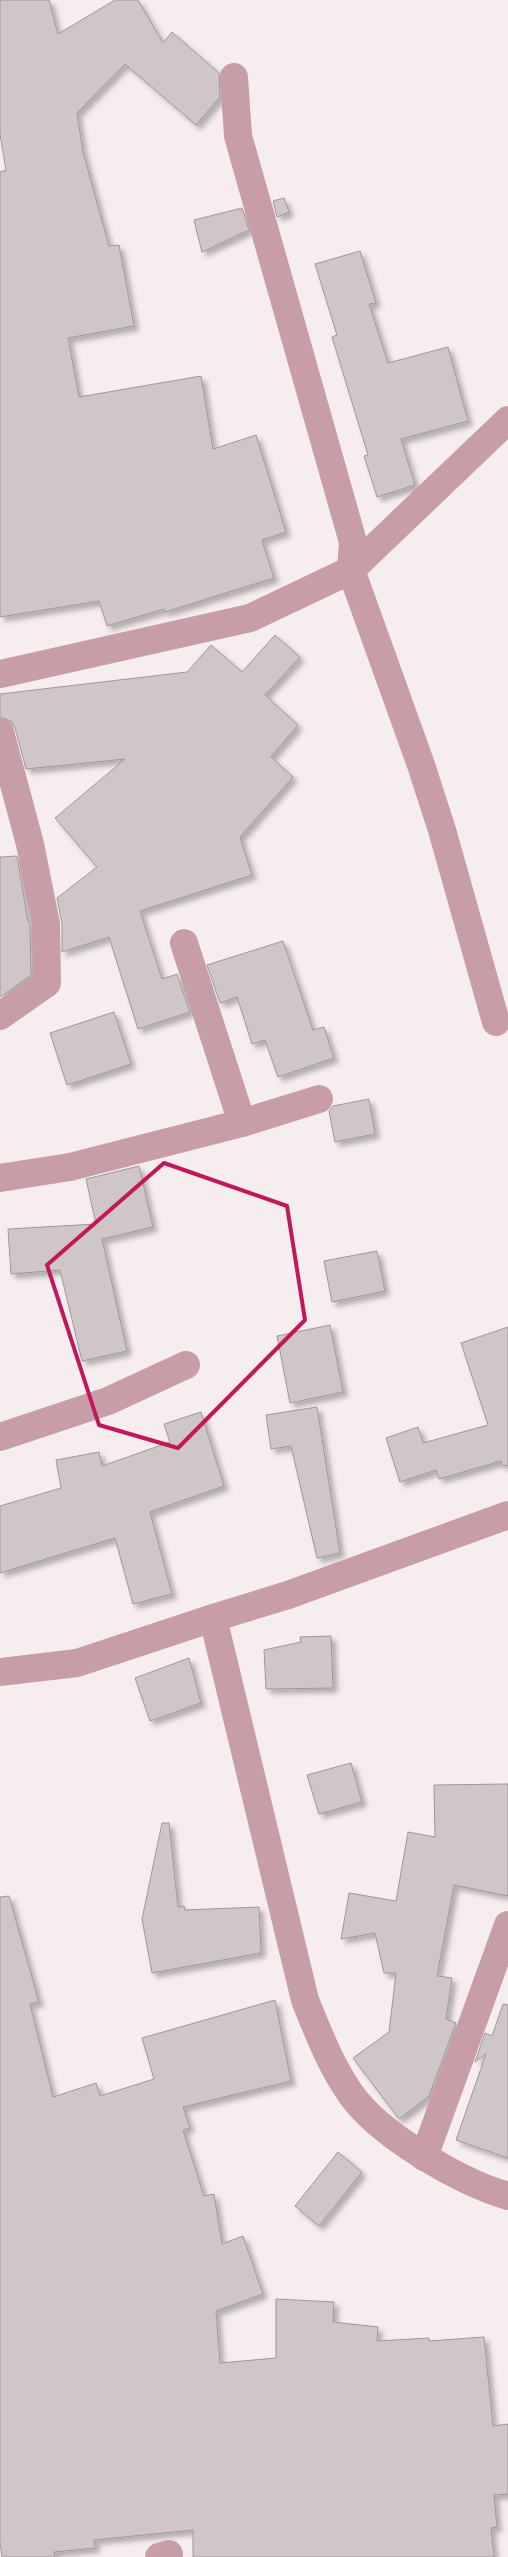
<svg xmlns="http://www.w3.org/2000/svg" width="508" height="2557" font-family="Mulish,sans-serif">
<defs>
<filter id="shadow"><feDropShadow dx="4.5" dy="4.5" stdDeviation="2.5" flood-color="#0004"/></filter>
</defs>
<rect width="100%" height="100%" fill="#f6edef"/>
<g fill="#cfc6c8" stroke="#a09799" filter="url(#shadow)">
<path d="M 0,0 L 49,0 L 58,34 L 115,0 L 138,0 L 163,43 L 172,32 L 219,73 L 220,97 L 196,125 L 125,64 L 77,113 L 83,152 L 109,246 L 119,245 L 134,326 L 68,338 L 79,397 L 201,376 L 213,449 L 256,435 L 286,532 L 262,540 L 274,578 L 165,612 L 164,609 L 107,626 L 99,601 L 0,617 L 0,172 L 6,170 L 0,134 Z"/>
<path d="M 284,198 L 289,212 L 277,217 L 273,201 Z"/>
<path d="M 242,208 L 249,230 L 202,252 L 194,220 Z"/>
<path d="M 360,251 L 376,303 L 369,304 L 388,363 L 448,347 L 468,421 L 401,439 L 415,485 L 377,497 L 364,456 L 368,455 L 332,337 L 337,335 L 315,264 Z"/>
<path d="M 275,635 L 300,657 L 265,695 L 298,725 L 271,757 L 293,777 L 240,837 L 252,875 L 140,911 L 162,979 L 177,974 L 190,1012 L 138,1029 L 109,937 L 62,952 L 62,924 L 57,898 L 97,867 L 55,818 L 125,759 L 26,769 L 15,728 L 11,721 L 0,717 L 0,694 L 187,672 L 211,645 L 242,672 Z"/>
<path d="M 17,856 L 28,922 L 30,921 L 30,926 L 31,975 L 0,997 L 0,857 Z"/>
<path d="M 283,941 L 313,1030 L 324,1027 L 334,1058 L 278,1077 L 265,1040 L 252,1044 L 237,997 L 220,1003 L 207,965 Z"/>
<path d="M 114,1012 L 131,1064 L 67,1085 L 50,1033 Z"/>
<path d="M 369,1099 L 375,1134 L 335,1142 L 329,1111 L 333,1106 Z"/>
<path d="M 139,1166 L 153,1227 L 102,1239 L 127,1351 L 82,1361 L 60,1270 L 11,1274 L 8,1229 L 96,1224 L 86,1179 Z"/>
<path d="M 377,1251 L 385,1291 L 332,1302 L 324,1261 Z"/>
<path d="M 330,1325 L 343,1392 L 290,1403 L 277,1336 Z"/>
<path d="M 508,1327 L 508,1465 L 502,1466 L 501,1461 L 439,1479 L 436,1470 L 400,1482 L 386,1438 L 418,1427 L 423,1443 L 488,1425 L 461,1343 Z"/>
<path d="M 317,1407 L 340,1553 L 317,1558 L 291,1446 L 271,1449 L 266,1415 Z"/>
<path d="M 201,1412 L 224,1486 L 150,1512 L 172,1594 L 133,1604 L 115,1538 L 0,1573 L 0,1506 L 61,1488 L 56,1460 L 99,1452 L 102,1466 L 170,1442 L 164,1424 Z"/>
<path d="M 331,1636 L 333,1688 L 266,1689 L 264,1650 L 301,1642 L 300,1637 Z"/>
<path d="M 189,1658 L 201,1703 L 150,1721 L 135,1678 Z"/>
<path d="M 351,1763 L 362,1802 L 319,1814 L 307,1775 Z"/>
<path d="M 508,1784 L 508,1896 L 454,1885 L 437,1976 L 452,1978 L 446,2019 L 456,2023 L 429,2096 L 399,2119 L 353,2058 L 389,2032 L 396,1973 L 384,1973 L 375,1933 L 341,1939 L 349,1893 L 396,1901 L 408,1832 L 435,1837 L 434,1785 Z"/>
<path d="M 162,1823 L 169,1823 L 178,1907 L 184,1906 L 185,1910 L 259,1907 L 261,1953 L 152,1973 L 142,1919 Z"/>
<path d="M 9,1896 L 39,2002 L 30,2004 L 53,2097 L 96,2083 L 100,2096 L 154,2079 L 142,2038 L 275,2000 L 291,2081 L 183,2107 L 190,2128 L 183,2130 L 204,2196 L 214,2194 L 222,2244 L 243,2236 L 263,2294 L 216,2311 L 220,2363 L 276,2358 L 276,2299 L 334,2302 L 333,2322 L 378,2327 L 377,2341 L 429,2338 L 429,2341 L 484,2337 L 493,2426 L 508,2424 L 508,2494 L 494,2495 L 497,2527 L 491,2528 L 494,2557 L 193,2557 L 193,2530 L 94,2540 L 95,2548 L 54,2552 L 55,2557 L 2,2557 L 0,2543 L 0,1897 Z"/>
<path d="M 503,2004 L 508,2005 L 508,2158 L 456,2140 L 486,2054 L 475,2062 L 485,2033 L 492,2036 Z"/>
<path d="M 338,2152 L 362,2172 L 319,2226 L 295,2206 Z"/>
</g>
<g fill="none" stroke-linecap="round" stroke-linejoin="round">
<g stroke="#c79da8" stroke-width="28">
<path d="M 234,77 L 238,136 L 353,542 L 351,570 L 421,765 L 442,830 L 496,1022"/>
<path d="M 0,674 L 250,618 L 351,570 L 508,420"/>
<path d="M 0,732 L 30,844 L 46,924 L 47,983 L 0,1016"/>
<path d="M 184,943 L 242,1123"/>
<path d="M 0,1178 L 70,1167 L 242,1123 L 319,1099"/>
<path d="M 0,1437 L 108,1401 L 186,1365"/>
<path d="M 213,1618 L 305,2000 C 318,2032 330,2064 350,2093 C 379,2135 460,2182 508,2196"/>
<path d="M 0,1672 L 77,1663 L 213,1618 L 288,1595 L 508,1515"/>
<path d="M 424,2157 L 508,1925"/>
<path d="M 159,2557 L 169,2554"/>
</g>
</g>
<path fill="none" stroke="#c2185b" stroke-width="4" stroke-linejoin="round" d="M 164,1163 L 287,1206 L 305,1320 L 178,1448 L 99,1425 L 47,1265 Z"/>
</svg>
